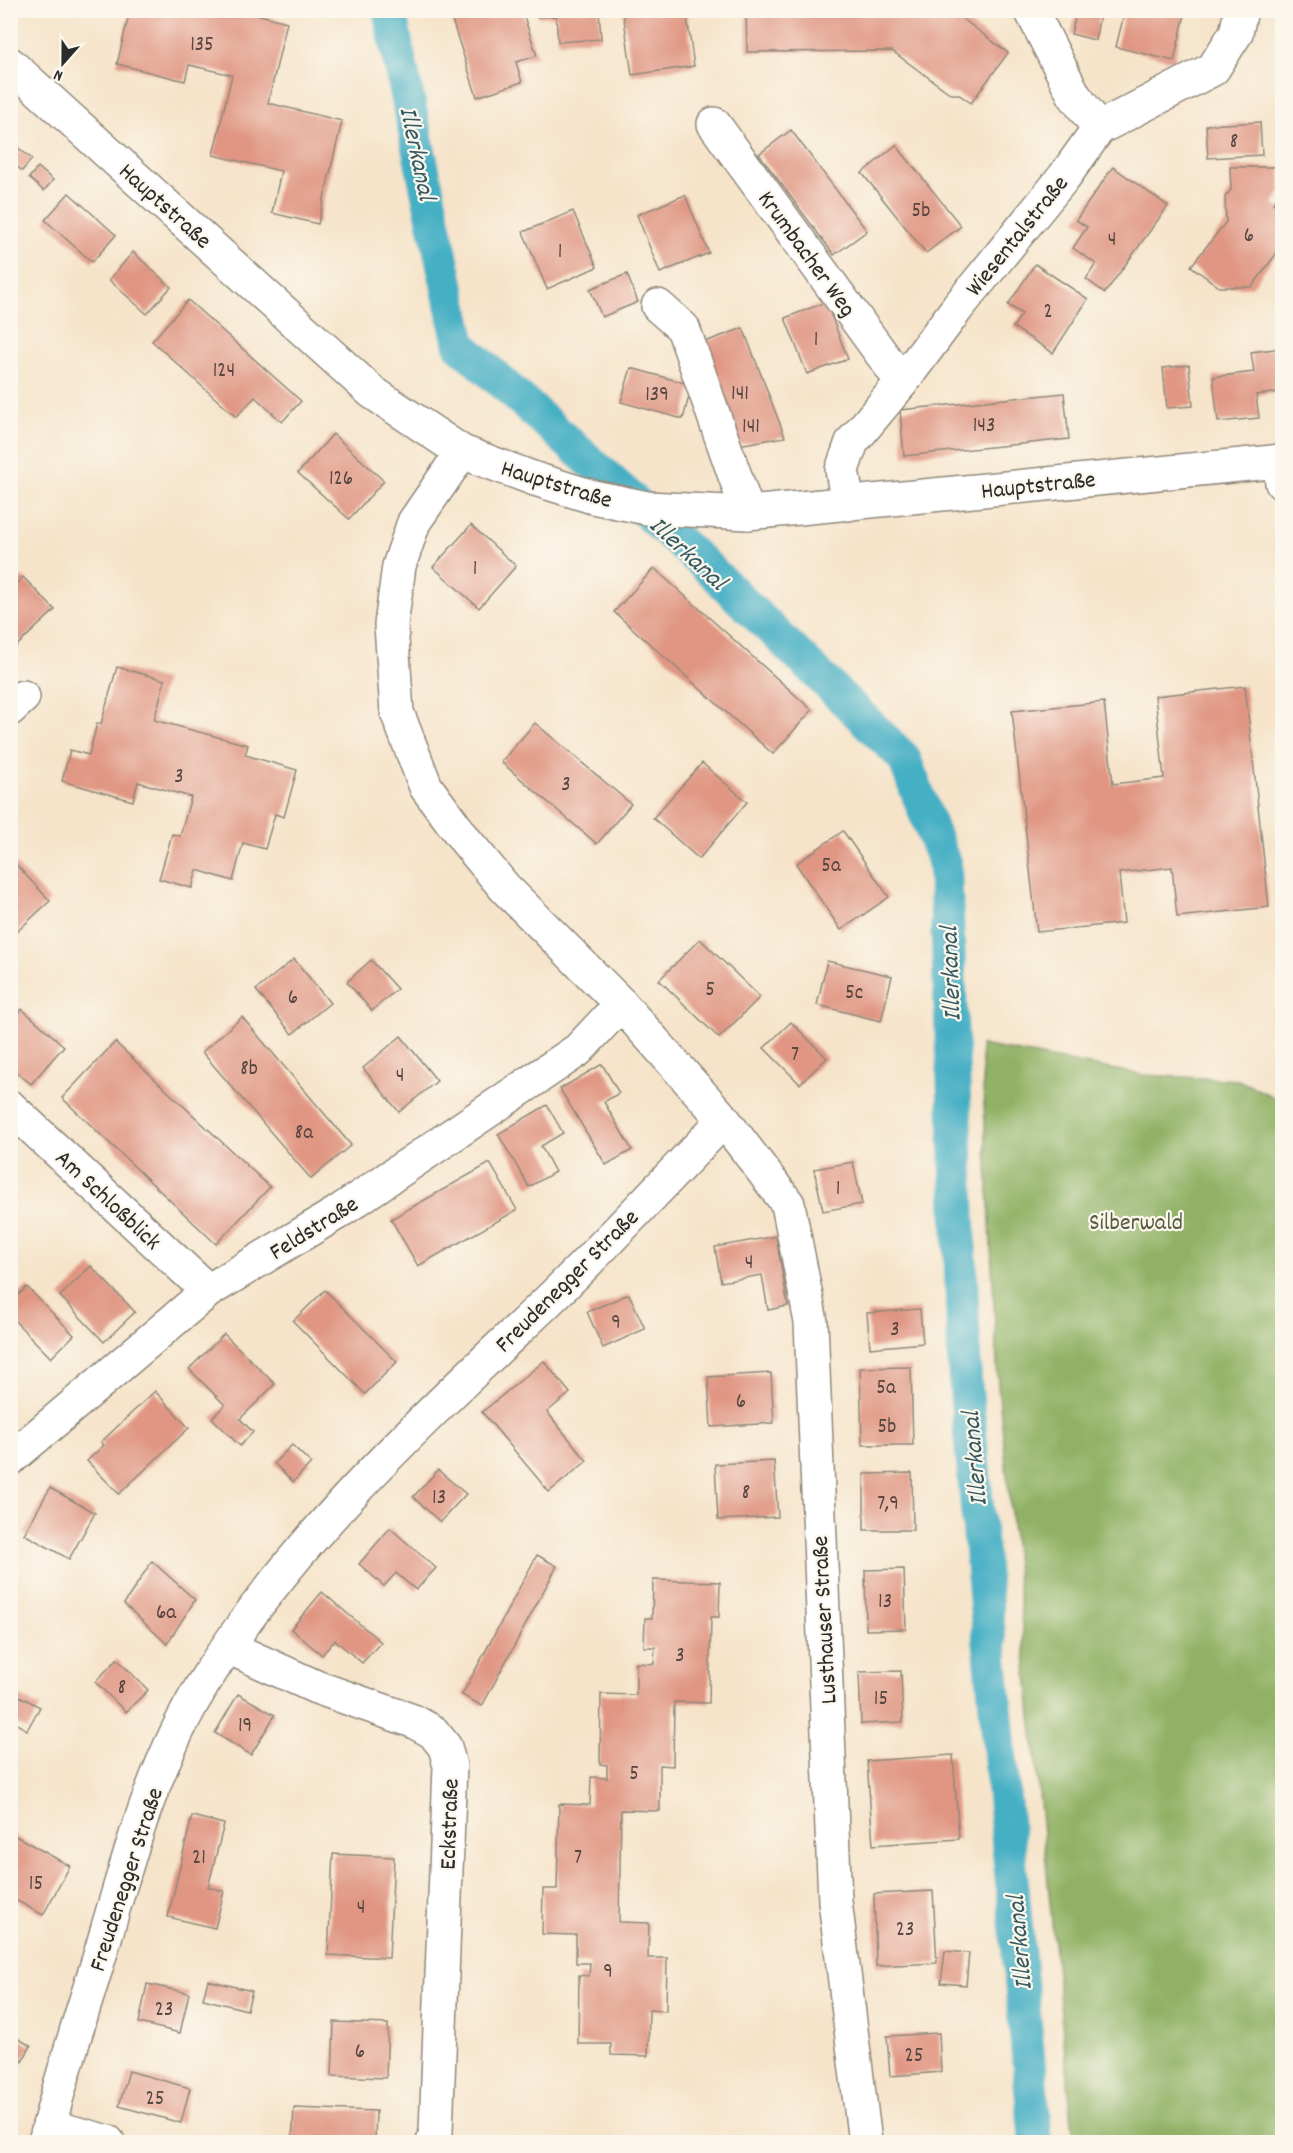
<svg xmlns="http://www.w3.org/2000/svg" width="1293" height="2153" font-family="Dekko,sans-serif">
<rect width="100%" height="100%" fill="#fbf7ec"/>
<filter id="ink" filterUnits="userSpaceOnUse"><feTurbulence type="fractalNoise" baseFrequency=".0167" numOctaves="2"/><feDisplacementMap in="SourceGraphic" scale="12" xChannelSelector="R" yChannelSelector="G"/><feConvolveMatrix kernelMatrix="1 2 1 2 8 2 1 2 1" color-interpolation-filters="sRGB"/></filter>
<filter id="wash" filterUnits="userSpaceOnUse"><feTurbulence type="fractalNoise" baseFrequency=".008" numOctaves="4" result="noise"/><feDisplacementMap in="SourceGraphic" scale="24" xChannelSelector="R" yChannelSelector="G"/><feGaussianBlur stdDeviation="1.35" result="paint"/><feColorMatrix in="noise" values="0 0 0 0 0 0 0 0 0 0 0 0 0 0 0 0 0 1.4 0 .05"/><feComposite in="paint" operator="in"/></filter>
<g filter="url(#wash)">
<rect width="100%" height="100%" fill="#f6e4ca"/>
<path fill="#91b266" stroke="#5e6e48" stroke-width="1.5" d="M 981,1045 L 1143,1075 L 1238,1080 L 1282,1101 L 1282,2142 L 1074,2142 L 998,1385 Z"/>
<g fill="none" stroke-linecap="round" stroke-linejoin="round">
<path stroke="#45afc4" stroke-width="34" d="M 389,10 L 460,345 L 705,565 L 904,758 L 945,865 L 965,1378 L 1036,2142"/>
</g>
<g id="blocks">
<g fill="#e09683">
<path d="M 130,10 L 240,10 L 287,22 L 268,103 L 342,121 L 318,224 L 272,213 L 281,171 L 213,155 L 232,75 L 189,65 L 185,81 L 117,64 Z"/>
<path d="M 452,10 L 522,10 L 537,56 L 516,62 L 522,82 L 477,97 L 449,11 Z"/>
<path d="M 537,10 L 599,10 L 601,39 L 558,42 L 556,16 L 538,17 Z"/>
<path d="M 636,10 L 686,10 L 694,66 L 632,75 L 623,12 Z"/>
<path d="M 746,10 L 951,10 L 1008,53 L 971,103 L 958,94 L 951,94 L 892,51 L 747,52 Z"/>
<path d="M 1077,10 L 1101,10 L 1095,40 L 1071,34 Z"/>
<path d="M 1125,10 L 1186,10 L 1174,61 L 1116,47 Z"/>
<path d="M 1260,122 L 1262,155 L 1208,158 L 1206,125 Z"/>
<path d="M 791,130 L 867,231 L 834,255 L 759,154 Z"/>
<path d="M 896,145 L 961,226 L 926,253 L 862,173 Z"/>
<path d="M 16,146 L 32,159 L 22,171 L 10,161 L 10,153 Z"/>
<path d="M 38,167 L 53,180 L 44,191 L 29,178 Z"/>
<path d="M 1113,167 L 1168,206 L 1105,293 L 1086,279 L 1096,264 L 1073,248 L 1087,227 L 1076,220 Z"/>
<path d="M 1230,167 L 1280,167 L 1281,192 L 1273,203 L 1282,211 L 1282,246 L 1252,287 L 1219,287 L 1191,266 L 1226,222 L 1225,197 L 1231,190 Z"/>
<path d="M 69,193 L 116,235 L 92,262 L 45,220 Z"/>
<path d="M 685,195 L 709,253 L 660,273 L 637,215 Z"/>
<path d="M 573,211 L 597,267 L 547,289 L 523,232 Z"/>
<path d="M 133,252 L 171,287 L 147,314 L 109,280 Z"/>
<path d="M 1035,264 L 1088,299 L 1053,353 L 1013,327 L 1022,314 L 1008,305 Z"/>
<path d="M 627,274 L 638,302 L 602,317 L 590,289 Z"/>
<path d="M 188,300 L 301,401 L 282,422 L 255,397 L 236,417 L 152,341 Z"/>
<path d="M 826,302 L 848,359 L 807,374 L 785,318 Z"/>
<path d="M 743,328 L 785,437 L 732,446 L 694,346 Z"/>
<path d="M 1282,348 L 1282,392 L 1256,395 L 1259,418 L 1218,422 L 1213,377 L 1254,372 L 1251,352 Z"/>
<path d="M 1189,365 L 1193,406 L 1167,408 L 1163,368 Z"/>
<path d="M 631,368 L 692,385 L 683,419 L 621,402 Z"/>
<path d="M 1064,393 L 1069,439 L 904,456 L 900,410 Z"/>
<path d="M 333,434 L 384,481 L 349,519 L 298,473 Z"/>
<path d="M 471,525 L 516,566 L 479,608 L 433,567 Z"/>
<path d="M 654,568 L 812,710 L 773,754 L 614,612 Z"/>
<path d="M 23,577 L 55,610 L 12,650 L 10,589 Z"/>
<path d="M 117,667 L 165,680 L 154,720 L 248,745 L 245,755 L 297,770 L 284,817 L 275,814 L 265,849 L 243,843 L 233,881 L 197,870 L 192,888 L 159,879 L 172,834 L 180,836 L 191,797 L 138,782 L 133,801 L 62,781 L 70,750 L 89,755 L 97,723 L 101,724 Z"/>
<path d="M 1245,686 L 1269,907 L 1177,917 L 1172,867 L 1119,873 L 1124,923 L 1037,932 L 1012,711 L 1104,702 L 1113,784 L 1164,778 L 1155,696 Z"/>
<path d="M 535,723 L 631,804 L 597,844 L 501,762 Z"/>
<path d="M 702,763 L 747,802 L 699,859 L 653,818 Z"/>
<path d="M 843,831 L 889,897 L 841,930 L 796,864 Z"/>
<path d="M 10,858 L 50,901 L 10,938 Z"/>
<path d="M 700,939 L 760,997 L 719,1038 L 659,980 Z"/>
<path d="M 294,959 L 330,1003 L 292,1034 L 256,990 Z"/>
<path d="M 371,960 L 397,989 L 372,1011 L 347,982 Z"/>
<path d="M 827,961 L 892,976 L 881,1021 L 817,1005 Z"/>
<path d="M 22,1009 L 64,1046 L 31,1084 L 10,1067 L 10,1022 Z"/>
<path d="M 242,1017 L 351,1145 L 311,1179 L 202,1052 Z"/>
<path d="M 791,1022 L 827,1058 L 800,1084 L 764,1048 Z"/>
<path d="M 401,1036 L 437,1081 L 399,1112 L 363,1068 Z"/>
<path d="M 115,1042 L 270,1187 L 216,1244 L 62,1098 Z"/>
<path d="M 602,1064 L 619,1093 L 604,1102 L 632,1150 L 606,1165 L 560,1089 Z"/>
<path d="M 547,1105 L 563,1133 L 541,1146 L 555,1172 L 529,1187 L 498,1134 Z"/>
<path d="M 853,1162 L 862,1204 L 823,1211 L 814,1169 Z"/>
<path d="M 490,1163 L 517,1210 L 418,1266 L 391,1219 Z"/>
<path d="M 776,1236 L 788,1306 L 768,1310 L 762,1275 L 721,1282 L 715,1247 Z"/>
<path d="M 91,1266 L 135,1312 L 104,1342 L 60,1296 Z"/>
<path d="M 27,1287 L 74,1335 L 51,1358 L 10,1316 L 10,1302 Z"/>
<path d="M 325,1290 L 397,1362 L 365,1394 L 293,1321 Z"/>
<path d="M 629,1294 L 645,1329 L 603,1348 L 587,1312 Z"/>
<path d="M 920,1309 L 923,1343 L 870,1348 L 867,1313 Z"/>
<path d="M 224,1334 L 275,1384 L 240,1419 L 253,1432 L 240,1446 L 212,1418 L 225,1405 L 189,1369 Z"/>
<path d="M 544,1361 L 570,1393 L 547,1412 L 587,1461 L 549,1492 L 482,1412 Z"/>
<path d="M 911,1367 L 913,1445 L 862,1445 L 860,1368 Z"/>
<path d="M 771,1373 L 774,1423 L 711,1427 L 708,1377 Z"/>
<path d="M 155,1391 L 189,1428 L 119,1494 L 87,1461 L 104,1445 L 101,1442 Z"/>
<path d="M 292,1445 L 311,1463 L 293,1482 L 274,1463 Z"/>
<path d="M 774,1461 L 778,1517 L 718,1520 L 715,1464 Z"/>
<path d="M 438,1470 L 466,1494 L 440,1522 L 413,1497 Z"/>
<path d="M 912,1473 L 913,1530 L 864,1530 L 864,1474 Z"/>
<path d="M 50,1488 L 95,1513 L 69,1559 L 24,1534 Z"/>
<path d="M 390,1528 L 436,1568 L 416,1590 L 396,1573 L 384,1586 L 359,1564 Z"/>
<path d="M 537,1555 L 557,1566 L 482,1706 L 462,1695 Z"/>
<path d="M 152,1561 L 195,1600 L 167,1644 L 124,1604 Z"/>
<path d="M 904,1569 L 906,1629 L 866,1630 L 865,1570 Z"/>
<path d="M 653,1580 L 720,1582 L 719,1617 L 711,1617 L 709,1703 L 674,1702 L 673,1766 L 660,1765 L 660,1811 L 621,1810 L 619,1922 L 649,1923 L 648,1958 L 667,1958 L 666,2011 L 649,2010 L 648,2056 L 611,2055 L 611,2044 L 578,2044 L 579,1975 L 589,1976 L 590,1963 L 576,1963 L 576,1935 L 542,1934 L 543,1889 L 557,1889 L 559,1804 L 590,1805 L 591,1777 L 607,1778 L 607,1765 L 600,1764 L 601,1694 L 636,1695 L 636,1663 L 654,1664 L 655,1647 L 644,1647 L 645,1618 L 652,1618 Z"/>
<path d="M 322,1592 L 381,1642 L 362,1663 L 335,1640 L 322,1655 L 291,1629 Z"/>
<path d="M 117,1659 L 148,1690 L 126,1712 L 95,1682 Z"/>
<path d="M 901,1671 L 903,1722 L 861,1724 L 859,1672 Z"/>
<path d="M 10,1691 L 40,1707 L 27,1730 L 10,1720 Z"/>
<path d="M 238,1694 L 275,1715 L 251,1755 L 215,1733 Z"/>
<path d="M 953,1755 L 959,1839 L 873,1845 L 867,1761 Z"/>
<path d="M 192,1816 L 224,1824 L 208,1887 L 224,1891 L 215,1928 L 168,1917 Z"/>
<path d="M 10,1833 L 70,1866 L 43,1915 L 10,1897 Z"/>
<path d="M 333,1854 L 394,1857 L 389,1958 L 328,1955 Z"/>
<path d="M 933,1891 L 937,1963 L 876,1966 L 874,1894 Z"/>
<path d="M 945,1951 L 969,1953 L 966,1985 L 941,1983 Z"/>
<path d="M 208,1980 L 252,1991 L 247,2010 L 203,1999 Z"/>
<path d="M 147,1984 L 189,1993 L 180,2033 L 139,2023 Z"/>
<path d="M 334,2022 L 388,2024 L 386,2078 L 332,2076 Z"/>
<path d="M 939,2033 L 941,2072 L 890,2076 L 887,2036 Z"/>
<path d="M 10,2034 L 31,2046 L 10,2082 Z"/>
<path d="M 129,2071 L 190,2088 L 181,2123 L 119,2106 Z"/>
<path d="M 294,2108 L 376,2111 L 375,2142 L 292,2142 Z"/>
</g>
</g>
</g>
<g filter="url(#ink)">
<use href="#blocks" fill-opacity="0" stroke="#90887a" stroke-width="1.5"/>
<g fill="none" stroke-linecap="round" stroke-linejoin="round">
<g stroke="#90887a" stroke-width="36">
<g id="minor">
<path d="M 1031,10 L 1074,95 L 1099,128"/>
<path d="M 714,124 L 902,382"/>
<path d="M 658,306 L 683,328 L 748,513"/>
<path d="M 462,452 L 414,522 L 399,566 L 391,625 L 397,712 L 426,787 L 466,841 L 505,888 L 621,1004 L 724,1120 L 788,1204 L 811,1322 L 835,1901 L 865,2142"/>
<path d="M 1280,461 L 1282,483"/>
<path d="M 848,504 L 842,470 L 852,442 L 902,382 L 958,307 L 1064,177 L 1099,128 L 1213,69 L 1236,33 L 1241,10"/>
<path d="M 10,709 L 23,697"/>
<path d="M 10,1107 L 208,1291"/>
<path d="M 10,1459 L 208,1291 L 337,1213 L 578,1050 L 621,1004"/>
<path d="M 228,1647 L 316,1687 L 413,1721 L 433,1732 L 445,1747 L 450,1766 L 436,2132 L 433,2142"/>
<path d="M 49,2126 L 108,2142"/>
<path d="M 45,2142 C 60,2079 81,2017 100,1955 C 127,1862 152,1767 203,1684 C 294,1537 424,1419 548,1301 C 609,1242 666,1180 724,1120"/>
</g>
</g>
<g stroke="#90887a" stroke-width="36">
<path id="secondary" d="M 10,64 L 372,392 L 462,452 L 535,479 L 593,497 L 647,508 L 748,513 L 1282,461"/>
</g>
<use href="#minor" stroke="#fff" stroke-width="33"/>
<use href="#secondary" stroke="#fff" stroke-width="33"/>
</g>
</g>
<g text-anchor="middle" stroke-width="4.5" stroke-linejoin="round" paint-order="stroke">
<g font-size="21" fill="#584641">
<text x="202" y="50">135</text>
<text x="1234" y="147">8</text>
<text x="921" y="216">5b</text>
<text x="1249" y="241">6</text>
<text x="1112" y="245">4</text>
<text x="560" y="257">1</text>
<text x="1048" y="317">2</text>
<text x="816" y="345">1</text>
<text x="224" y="376">124</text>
<text x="740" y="399">141</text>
<text x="657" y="400">139</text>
<text x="984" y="431">143</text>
<text x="751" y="432">141</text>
<text x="341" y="484">126</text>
<text x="475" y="574">1</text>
<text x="179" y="782">3</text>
<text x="566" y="790">3</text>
<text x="831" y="871">5a</text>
<text x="710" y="995">5</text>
<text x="854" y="998">5c</text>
<text x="293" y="1003">6</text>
<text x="795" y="1060">7</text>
<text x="249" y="1074">8b</text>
<text x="400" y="1081">4</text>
<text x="304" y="1138">8a</text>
<text x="838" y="1194">1</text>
<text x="749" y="1268">4</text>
<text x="616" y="1328">9</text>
<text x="895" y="1335">3</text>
<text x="886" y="1393">5a</text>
<text x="741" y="1407">6</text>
<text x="887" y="1432">5b</text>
<text x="746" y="1498">8</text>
<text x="439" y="1503">13</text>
<text x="888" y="1509">7,9</text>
<text x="885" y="1607">13</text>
<text x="166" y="1618">6a</text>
<text x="680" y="1661">3</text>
<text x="122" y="1693">8</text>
<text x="881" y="1704">15</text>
<text x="245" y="1731">19</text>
<text x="634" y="1779">5</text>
<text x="199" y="1863">21</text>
<text x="578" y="1863">7</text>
<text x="36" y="1889">15</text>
<text x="361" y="1913">4</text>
<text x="905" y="1935">23</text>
<text x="608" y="1977">9</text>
<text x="164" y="2015">23</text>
<text x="360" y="2057">6</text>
<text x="914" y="2061">25</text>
<text x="155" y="2104">25</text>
</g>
<g font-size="24" fill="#2b2b2b" stroke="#fbf7ec">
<text transform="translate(166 205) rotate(42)" y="8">Hauptstraße</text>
<text transform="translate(1016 235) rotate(-51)" y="8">Wiesentalstraße</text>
<text transform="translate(808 253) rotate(54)" y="8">Krumbacher Weg</text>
<text transform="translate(557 483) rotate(17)" y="8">Hauptstraße</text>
<text transform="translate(1038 484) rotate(-6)" y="8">Hauptstraße</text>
<text transform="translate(109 1199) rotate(43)" y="8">Am Schloßblick</text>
<text transform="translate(313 1227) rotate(-32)" y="8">Feldstraße</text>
<text transform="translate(566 1280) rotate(-45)" y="8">Freudenegger Straße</text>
<text transform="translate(823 1620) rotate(-93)" y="8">Lusthauser Straße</text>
<text transform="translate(448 1824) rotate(-88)" y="8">Eckstraße</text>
<text transform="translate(125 1879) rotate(-72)" y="8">Freudenegger Straße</text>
</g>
<g font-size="24" fill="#555c41" stroke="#fbf7ec">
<text x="1136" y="1229">Silberwald</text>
</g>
<g font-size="26" font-style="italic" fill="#345961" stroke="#fbf7ec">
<text transform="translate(419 153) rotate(78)" y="9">Illerkanal</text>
<text transform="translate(689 552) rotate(43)" y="9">Illerkanal</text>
<text transform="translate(949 974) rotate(-92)" y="9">Illerkanal</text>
<text transform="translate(973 1459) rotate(-95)" y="9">Illerkanal</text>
<text transform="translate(1018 1943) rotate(-95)" y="9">Illerkanal</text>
</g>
</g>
<rect width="1293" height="2153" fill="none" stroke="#fbf7ec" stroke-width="36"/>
<g transform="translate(63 63) rotate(201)" stroke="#fbf7ec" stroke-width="4.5" paint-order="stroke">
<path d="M0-4.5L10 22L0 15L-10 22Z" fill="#2b2b2b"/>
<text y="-9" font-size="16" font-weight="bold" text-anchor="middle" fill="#2b2b2b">N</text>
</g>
</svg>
